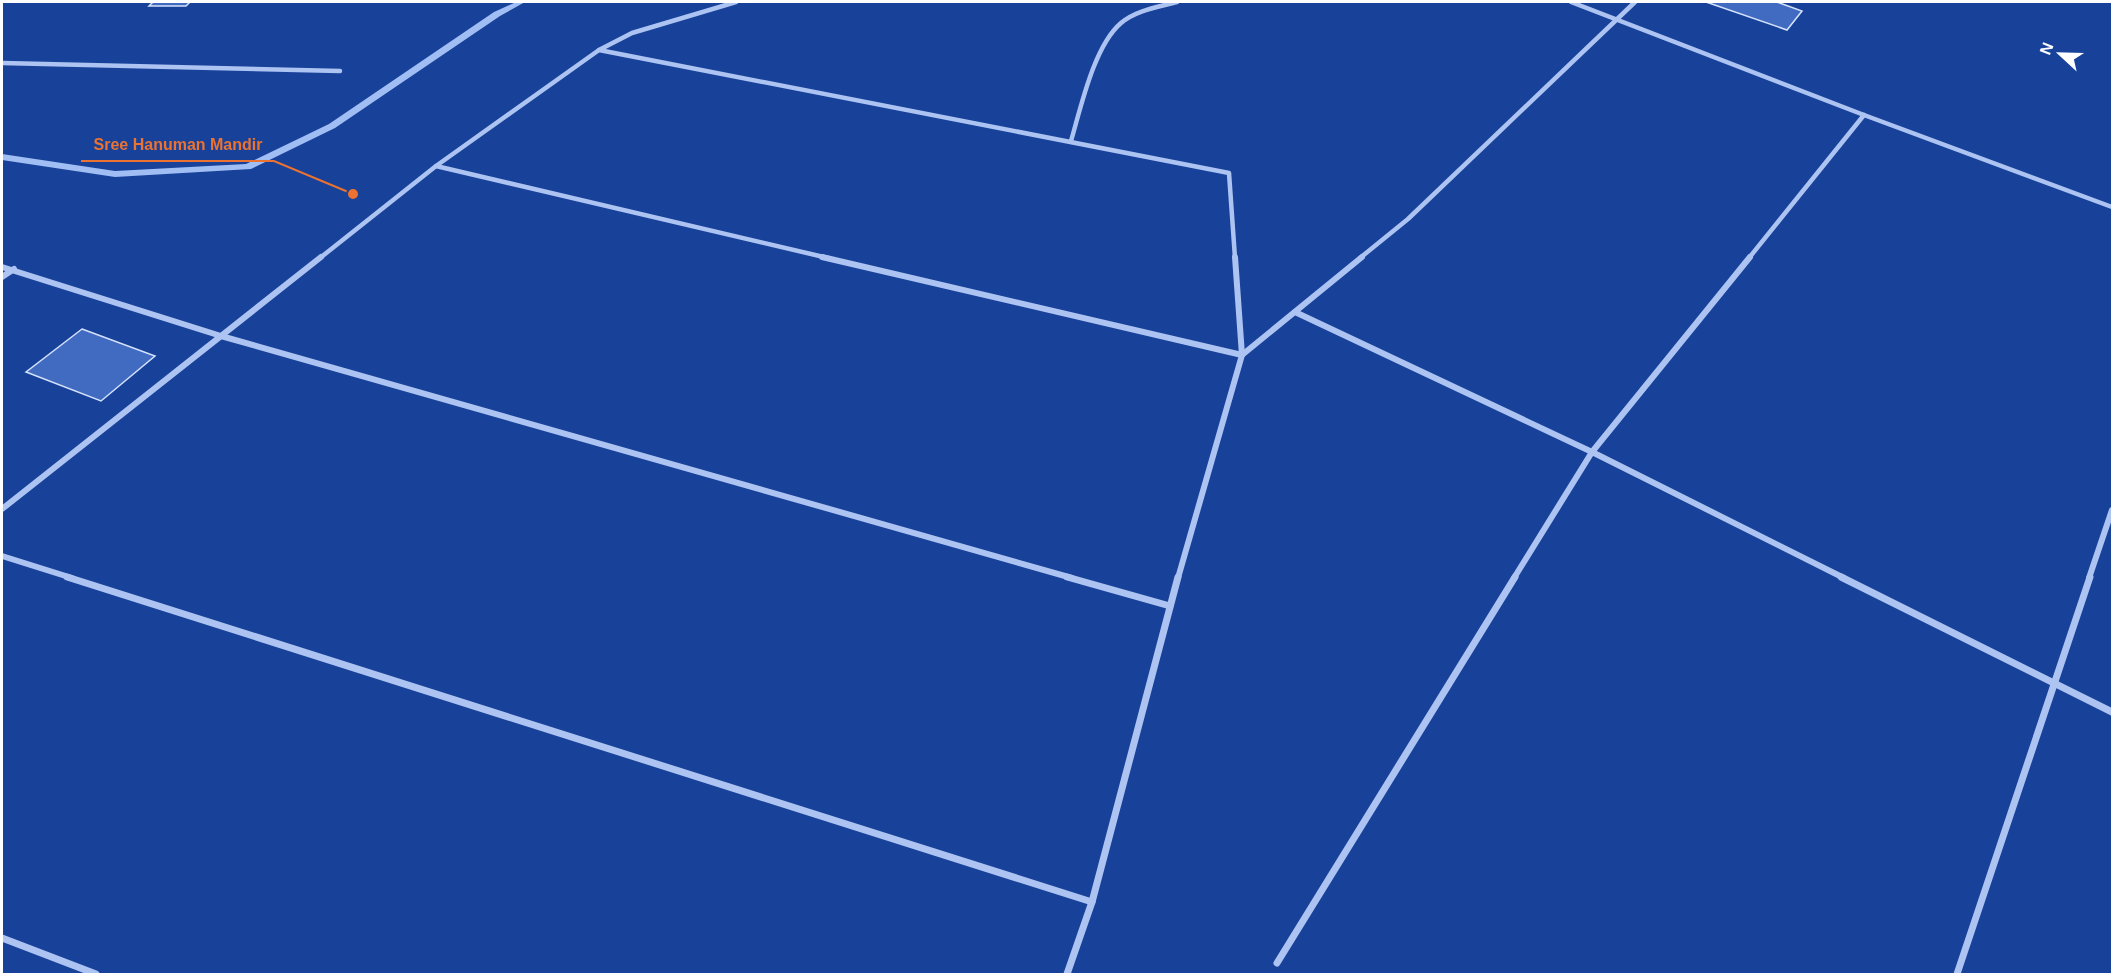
<svg xmlns="http://www.w3.org/2000/svg" width="2114" height="976" font-family="Arial,sans-serif">
<rect width="100%" height="100%" fill="#18429a"/>
<g fill="none" stroke-linecap="round" stroke-linejoin="round">
<path fill="#a0bdf4" fill-rule="evenodd" d="M 516,2 L 525,2 L 500,16 L 335,128 L 251,169 L 115,177 L 2,160 L 2,154 L 115,171 L 246,164 L 329,124 L 494,12 Z"/>
</g>
<g fill="#416bc1" stroke="#d5e2fc" stroke-width="1.5">
<path d="M 153,2 L 190,2 L 186,6 L 149,6 Z"/>
<path d="M 1706,2 L 1777,2 L 1802,11 L 1787,30 Z"/>
<path d="M 82,329 L 155,356 L 101,401 L 26,372 Z"/>
</g>
<g fill="none" stroke-linecap="round" stroke-linejoin="round">
<g stroke="#adc4f2" stroke-width="4.5">
<path d="M 1571,2 L 1864,115 L 2112,207"/>
<path d="M 599,50 L 1229,173 L 1235,258"/>
<path d="M 2,63 L 340,71"/>
<path d="M 1071,141 C 1081,107 1094,46 1121,23 C 1136,10 1159,7 1177,2"/>
<path d="M 436,166 L 828,258"/>
<path d="M 320,258 L 436,166 L 599,50 L 632,33 L 736,2"/>
<path d="M 1360,258 L 1408,219 L 1635,2"/>
<path d="M 1749,258 L 1864,115"/>
</g>
<g stroke="#adc4f2" stroke-width="6">
<path d="M 822,257 L 1242,355 L 1362,257"/>
<path d="M 2,267 L 221,336 L 1072,578"/>
<path d="M 2,277 L 14,269"/>
<path d="M 1295,312 L 1592,452 L 1844,578"/>
<path d="M 2,509 L 321,257"/>
<path d="M 2,556 L 72,578"/>
<path d="M 1178,578 L 1242,355 L 1235,257"/>
<path d="M 1514,578 L 1592,452 L 1750,257"/>
<path d="M 2089,578 L 2112,510"/>
</g>
<g stroke="#adc4f2" stroke-width="7">
<path d="M 67,577 L 1092,902"/>
<path d="M 1067,577 L 1170,606"/>
<path d="M 1841,577 L 2112,712"/>
<path d="M 2,938 L 96,974"/>
<path d="M 1277,963 L 1515,577"/>
<path d="M 1067,974 L 1092,902 L 1178,577"/>
<path d="M 1957,974 L 2090,577"/>
</g>
</g>
<path fill="none" stroke="#eb7230" stroke-width="2" d="M353 194L274 161H81"/>
<circle fill="#eb7230" stroke="#18429a" stroke-width="2" cx="353" cy="194" r="6"/>
<g font-size="16" text-anchor="middle" font-weight="bold" fill="#eb7230" stroke="#18429a" stroke-width="4.5" stroke-linejoin="round" paint-order="stroke">
<text x="178" y="150">Sree Hanuman Mandir</text>
</g>
<rect width="2114" height="976" fill="none" stroke="#ffffff" stroke-width="6"/>
<g transform="translate(2060 54) rotate(292)" stroke="#18429a" stroke-width="4.5" paint-order="stroke">
<path d="M0-4.5L10 22L0 15L-10 22Z" fill="#ffffff"/>
<text y="-9" font-size="16" font-weight="bold" text-anchor="middle" fill="#ffffff">N</text>
</g>
</svg>
